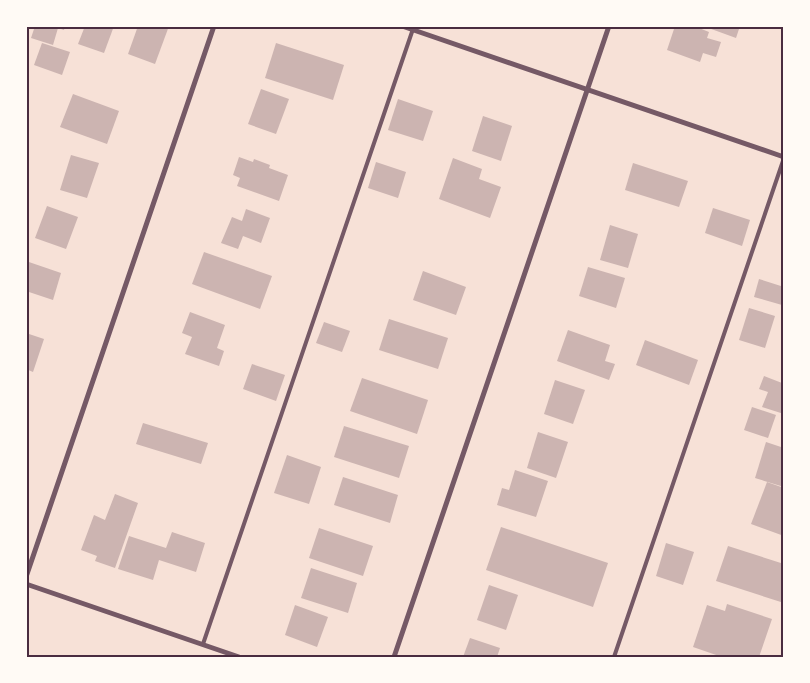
<svg xmlns="http://www.w3.org/2000/svg" width="810" height="683" font-family="'PT Serif',serif">
<rect width="100%" height="100%" fill="#f7e1d7"/>
<g fill="#ccb4b1">
<path d="M 35,26 L 65,26 L 64,30 L 58,28 L 53,45 L 31,38 Z"/>
<path d="M 85,26 L 114,26 L 104,53 L 78,44 Z"/>
<path d="M 138,26 L 169,26 L 155,64 L 128,54 Z"/>
<path d="M 675,26 L 694,26 L 709,32 L 707,38 L 721,42 L 716,57 L 703,53 L 700,62 L 667,50 Z"/>
<path d="M 703,26 L 740,26 L 736,38 Z"/>
<path d="M 42,43 L 70,52 L 62,75 L 34,65 Z"/>
<path d="M 276,43 L 344,65 L 333,100 L 265,78 Z"/>
<path d="M 261,89 L 289,99 L 276,134 L 248,124 Z"/>
<path d="M 73,94 L 119,111 L 107,144 L 60,127 Z"/>
<path d="M 398,99 L 433,111 L 423,141 L 388,130 Z"/>
<path d="M 483,116 L 512,126 L 501,161 L 472,151 Z"/>
<path d="M 71,155 L 99,163 L 87,198 L 60,190 Z"/>
<path d="M 239,157 L 253,162 L 254,159 L 270,165 L 269,168 L 288,175 L 279,201 L 237,186 L 240,178 L 233,175 Z"/>
<path d="M 453,158 L 482,169 L 479,179 L 501,187 L 490,218 L 439,199 Z"/>
<path d="M 376,162 L 406,172 L 398,198 L 368,188 Z"/>
<path d="M 633,163 L 688,181 L 679,207 L 625,190 Z"/>
<path d="M 47,206 L 78,217 L 66,249 L 35,238 Z"/>
<path d="M 713,208 L 750,220 L 742,246 L 705,233 Z"/>
<path d="M 246,209 L 270,218 L 261,243 L 243,236 L 238,249 L 221,243 L 232,217 L 242,221 Z"/>
<path d="M 610,225 L 638,234 L 628,268 L 600,260 Z"/>
<path d="M 204,252 L 272,276 L 260,309 L 192,284 Z"/>
<path d="M 26,261 L 61,273 L 53,300 L 26,291 Z"/>
<path d="M 588,267 L 625,278 L 616,308 L 579,296 Z"/>
<path d="M 423,271 L 466,287 L 456,315 L 413,300 Z"/>
<path d="M 759,279 L 784,287 L 784,298 L 782,305 L 754,297 Z"/>
<path d="M 749,308 L 775,316 L 765,348 L 739,340 Z"/>
<path d="M 190,312 L 225,325 L 217,348 L 224,351 L 219,366 L 185,354 L 192,337 L 182,333 Z"/>
<path d="M 389,319 L 448,338 L 438,369 L 379,350 Z"/>
<path d="M 324,322 L 350,331 L 342,352 L 316,343 Z"/>
<path d="M 568,330 L 610,345 L 605,361 L 615,364 L 609,380 L 557,361 Z"/>
<path d="M 26,333 L 44,339 L 33,372 L 26,369 Z"/>
<path d="M 645,340 L 698,360 L 689,385 L 636,365 Z"/>
<path d="M 252,364 L 285,375 L 276,401 L 243,389 Z"/>
<path d="M 764,376 L 782,383 L 784,379 L 784,414 L 762,407 L 768,392 L 759,389 Z"/>
<path d="M 362,378 L 428,400 L 417,434 L 350,411 Z"/>
<path d="M 555,380 L 585,390 L 573,424 L 544,414 Z"/>
<path d="M 752,407 L 776,415 L 768,438 L 744,430 Z"/>
<path d="M 143,423 L 208,443 L 201,464 L 136,444 Z"/>
<path d="M 344,426 L 409,446 L 399,478 L 334,457 Z"/>
<path d="M 538,432 L 568,442 L 556,478 L 527,468 Z"/>
<path d="M 766,442 L 784,448 L 784,487 L 755,478 Z"/>
<path d="M 287,455 L 321,467 L 309,504 L 274,493 Z"/>
<path d="M 515,470 L 548,481 L 536,517 L 497,505 L 502,488 L 509,490 Z"/>
<path d="M 343,477 L 398,495 L 390,523 L 334,505 Z"/>
<path d="M 767,482 L 784,488 L 784,536 L 751,524 Z"/>
<path d="M 115,494 L 138,503 L 115,568 L 95,561 L 97,556 L 81,550 L 94,515 L 105,520 Z"/>
<path d="M 501,527 L 608,563 L 593,607 L 486,570 Z"/>
<path d="M 319,528 L 373,546 L 363,576 L 309,558 Z"/>
<path d="M 172,532 L 205,543 L 196,572 L 159,560 L 153,580 L 118,569 L 129,536 L 166,548 Z"/>
<path d="M 666,543 L 694,552 L 683,585 L 656,576 Z"/>
<path d="M 728,546 L 784,564 L 784,603 L 716,581 Z"/>
<path d="M 311,568 L 357,583 L 348,613 L 301,598 Z"/>
<path d="M 489,585 L 518,595 L 506,630 L 477,620 Z"/>
<path d="M 727,604 L 772,619 L 759,657 L 722,657 L 693,647 L 707,605 L 725,611 Z"/>
<path d="M 295,605 L 328,617 L 317,647 L 285,635 Z"/>
<path d="M 470,638 L 500,648 L 497,657 L 463,657 Z"/>
</g>
<g fill="none" stroke-linecap="round" stroke-linejoin="round">
<g stroke="#755966" stroke-width="4">
<path d="M 203,644 L 414,26"/>
<path d="M 614,657 L 784,158"/>
</g>
<g stroke="#755966" stroke-width="5">
<path d="M 402,26 L 784,157"/>
<path d="M 26,577 L 214,26"/>
<path d="M 26,584 L 239,657"/>
<path d="M 394,657 L 609,26"/>
</g>
</g>
<rect width="810" height="683" fill="none" stroke="#fffaf5" stroke-width="55"/>
<rect x="28" y="28" width="754" height="628" fill="none" stroke="#4a2c40" stroke-width="2"/>
</svg>
